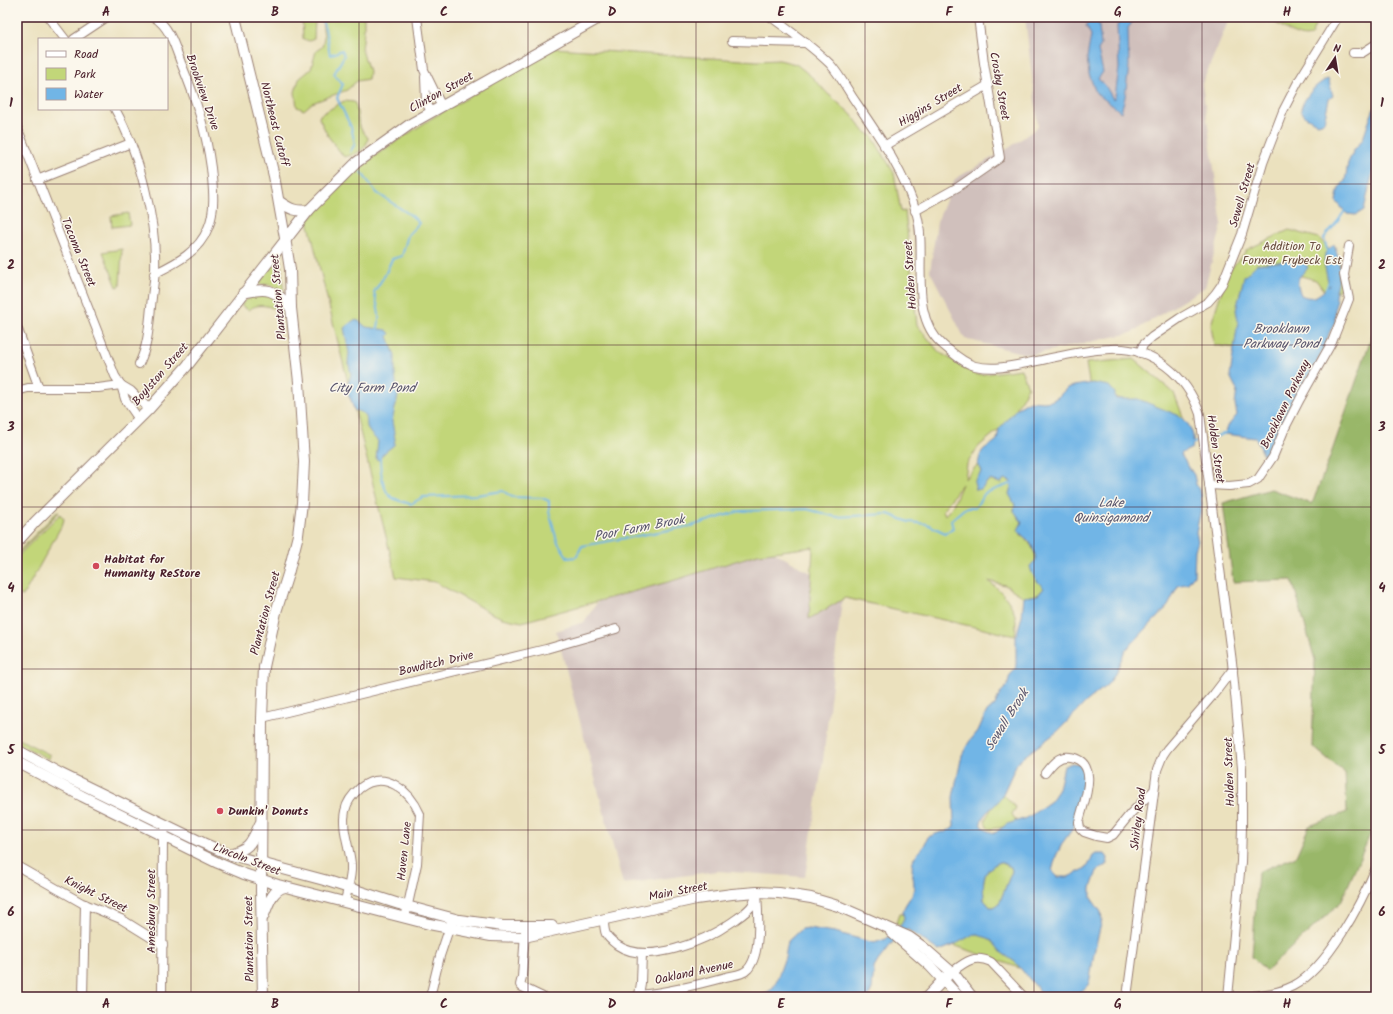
<svg xmlns="http://www.w3.org/2000/svg" width="1393" height="1014" font-family="Kalam,sans-serif">
<rect width="100%" height="100%" fill="#fbf7ec"/>
<filter id="ink" filterUnits="userSpaceOnUse"><feTurbulence type="fractalNoise" baseFrequency=".025" numOctaves="2"/><feDisplacementMap in="SourceGraphic" scale="8" xChannelSelector="R" yChannelSelector="G"/><feConvolveMatrix kernelMatrix="1 2 1 2 8 2 1 2 1" color-interpolation-filters="sRGB"/></filter>
<filter id="wash" filterUnits="userSpaceOnUse"><feTurbulence type="fractalNoise" baseFrequency=".012" numOctaves="4" result="noise"/><feDisplacementMap in="SourceGraphic" scale="16" xChannelSelector="R" yChannelSelector="G"/><feGaussianBlur stdDeviation="0.9" result="paint"/><feColorMatrix in="noise" values="0 0 0 0 0 0 0 0 0 0 0 0 0 0 0 0 0 1.4 0 .05"/><feComposite in="paint" operator="in"/></filter>
<g filter="url(#wash)">
<rect width="100%" height="100%" fill="#ebe1be"/>
<g fill="#d0c0bc">
<path d="M 1025,17 L 1230,17 L 1202,84 L 1222,225 L 1205,287 L 1131,333 L 1030,355 L 965,339 L 930,271 L 937,222 L 955,179 L 1009,148 L 1038,127 Z"/>
<path d="M 772,551 L 843,591 L 823,760 L 805,877 L 717,871 L 623,884 L 556,631 L 584,622 L 609,585 Z"/>
</g>
<g fill="#c2d679" stroke="#867a52" fill-rule="evenodd">
<path d="M 302,17 L 364,17 L 364,31 L 362,50 L 369,71 L 368,79 L 357,81 L 347,90 L 312,103 L 304,110 L 297,107 L 295,92 L 299,79 L 311,69 L 316,51 L 322,47 L 324,37 L 322,20 L 318,18 L 315,20 L 314,39 L 309,41 L 303,39 Z"/>
<path d="M 1259,17 L 1318,17 L 1311,36 C 1297,40 1286,28 1274,22 C 1269,20 1263,19 1259,17 Z"/>
<path d="M 554,48 L 757,61 L 779,60 L 796,64 L 812,77 L 828,94 L 851,114 L 864,131 L 872,136 L 894,173 L 901,212 L 905,211 L 917,325 L 939,352 L 977,375 L 1021,369 L 1028,387 L 1010,420 L 978,447 L 967,464 L 965,479 L 978,464 L 982,471 L 974,482 L 981,489 L 989,480 L 1001,483 L 1004,479 L 1010,481 L 1012,484 L 1010,494 L 1015,505 L 1014,511 L 1022,522 L 1021,535 C 1029,541 1035,549 1036,560 L 1030,566 L 1044,588 L 1038,595 L 1024,597 L 1005,585 L 988,581 C 1001,590 1016,606 1016,623 C 1016,627 1015,632 1015,636 L 845,598 L 809,619 L 813,547 L 758,554 L 672,581 L 522,622 L 502,618 L 487,611 L 435,582 L 396,577 L 308,221 L 351,174 L 379,153 L 432,118 ZM 962,484 L 952,507 L 945,515 L 943,510 Z"/>
<path d="M 344,101 L 354,102 L 356,106 L 359,126 L 368,138 C 367,150 355,155 344,157 L 328,136 L 319,118 L 320,115 Z"/>
<path d="M 128,213 L 130,225 L 112,227 L 111,216 Z"/>
<path d="M 1289,230 L 1319,238 L 1340,262 L 1345,283 L 1330,299 L 1316,280 L 1298,275 L 1241,349 L 1214,345 L 1211,325 L 1227,273 L 1248,249 Z"/>
<path d="M 122,249 L 120,286 L 117,287 L 103,252 Z"/>
<path d="M 280,254 L 284,293 L 270,285 L 257,284 Z"/>
<path d="M 267,293 L 283,304 L 286,318 C 282,316 280,312 276,310 C 267,304 256,304 248,310 L 241,305 L 252,295 Z"/>
<path d="M 1134,359 L 1174,393 L 1185,422 L 1090,388 L 1086,363 Z"/>
<path d="M 57,512 L 59,512 L 17,555 L 18,552 Z"/>
<path d="M 60,514 L 64,519 L 63,523 L 23,596 L 17,594 L 17,559 L 20,554 Z"/>
<path d="M 17,738 L 50,755 L 49,759 L 17,743 Z"/>
<path d="M 1004,795 L 1016,808 L 1012,814 L 1016,821 L 1004,827 L 990,829 L 987,827 L 985,820 C 990,810 995,803 1004,795 Z"/>
<path d="M 1000,862 L 1011,867 L 1012,871 L 999,904 L 994,907 L 990,907 L 984,900 C 983,882 981,870 1000,862 Z"/>
<path d="M 899,914 L 913,914 L 985,931 L 1034,973 L 907,929 L 896,923 Z"/>
</g>
<path fill="#99b769" stroke="#726b4a" d="M 1376,324 L 1376,821 L 1341,902 L 1266,971 L 1252,957 L 1258,872 L 1296,856 L 1309,826 L 1347,812 L 1345,773 L 1312,746 L 1315,660 L 1292,580 L 1233,582 L 1223,503 L 1271,489 L 1312,504 L 1331,454 Z"/>
<g fill="#71b5e6" stroke="#5e6a88" fill-rule="evenodd">
<path d="M 1088,17 L 1098,17 L 1101,45 L 1098,50 L 1103,72 L 1098,79 L 1105,85 L 1113,99 L 1115,97 L 1119,68 L 1117,26 L 1122,17 L 1136,17 L 1128,28 L 1129,66 L 1125,97 L 1121,112 L 1096,93 L 1089,74 L 1087,58 L 1091,35 L 1086,26 L 1089,19 Z"/>
<path d="M 1328,79 L 1329,81 L 1333,96 L 1329,99 L 1324,122 L 1318,124 L 1306,117 L 1301,111 C 1301,101 1317,82 1328,79 Z"/>
<path d="M 1376,104 L 1376,165 L 1373,171 L 1364,210 L 1356,215 L 1347,214 L 1336,201 L 1339,188 L 1345,181 L 1348,163 L 1354,150 L 1363,139 L 1369,121 Z"/>
<path d="M 1334,244 C 1342,267 1340,273 1335,296 L 1337,300 L 1335,307 L 1335,323 L 1329,333 L 1324,350 L 1319,357 L 1314,370 L 1304,381 L 1301,388 L 1297,391 L 1294,400 L 1291,402 L 1289,412 L 1278,425 L 1275,444 L 1266,459 C 1260,452 1261,443 1255,438 L 1225,434 L 1228,426 L 1237,415 L 1235,404 L 1237,390 L 1230,376 L 1238,321 L 1236,310 L 1244,277 L 1257,264 L 1297,260 L 1305,262 L 1308,268 C 1297,279 1295,279 1301,295 C 1314,301 1319,295 1329,286 L 1324,263 L 1325,253 Z"/>
<path d="M 354,320 L 359,321 L 366,327 L 387,330 L 390,334 L 388,336 L 395,356 L 395,375 L 398,396 L 392,421 L 395,439 L 394,445 L 384,453 L 379,460 L 376,459 L 378,441 C 375,438 371,435 369,431 C 363,422 373,414 354,410 L 351,400 L 346,391 L 351,374 L 348,361 L 349,353 L 344,328 Z"/>
<path d="M 1093,383 L 1109,386 L 1115,393 L 1115,397 L 1116,399 L 1138,399 L 1180,416 C 1190,424 1196,435 1192,448 L 1182,453 L 1181,455 L 1194,475 L 1196,484 L 1201,494 L 1202,505 L 1196,532 L 1198,541 L 1195,550 L 1194,575 L 1188,583 L 1178,586 L 1168,606 L 1125,651 L 1114,676 L 1108,684 L 1086,702 L 1058,731 L 1018,761 L 1001,798 L 995,805 L 986,813 L 981,822 C 982,829 989,832 995,833 L 1007,824 L 1027,818 L 1051,801 L 1059,789 L 1064,766 L 1072,763 L 1079,764 L 1085,772 L 1083,791 L 1078,801 L 1074,827 L 1063,842 L 1056,856 L 1052,871 L 1058,877 L 1068,877 L 1081,871 L 1088,866 L 1093,856 L 1096,854 L 1105,854 L 1108,858 L 1107,865 L 1097,871 L 1091,888 L 1091,898 L 1101,912 L 1102,920 L 1094,953 L 1090,979 L 1088,985 L 1083,990 L 1068,997 L 1045,997 L 1015,962 L 1002,953 L 992,941 L 988,938 L 974,934 L 954,945 L 939,951 L 907,929 L 892,943 L 878,961 L 874,968 L 872,989 L 868,997 L 760,997 L 772,989 L 776,982 L 785,957 L 788,941 L 801,929 L 808,928 L 835,932 L 874,943 L 886,939 L 901,925 L 904,918 C 900,907 910,901 913,892 C 916,881 910,872 913,861 C 914,856 919,852 922,848 C 925,845 926,841 928,837 L 941,832 L 946,832 L 954,826 L 953,797 L 962,755 L 969,742 L 978,731 L 986,713 L 995,705 L 1000,693 L 1007,686 L 1010,675 L 1016,669 L 1016,637 L 1022,616 L 1024,597 L 1038,595 L 1044,588 C 1038,583 1031,574 1030,566 L 1036,560 C 1035,554 1033,546 1029,541 C 1025,537 1021,535 1018,530 L 1022,522 L 1014,511 L 1015,505 L 1009,494 L 1012,484 L 1010,481 L 1004,479 L 1001,483 L 989,480 L 981,489 L 976,490 L 974,482 L 982,471 L 978,464 C 982,445 984,451 997,440 L 999,429 L 1016,409 L 1030,401 L 1044,402 L 1051,401 L 1058,397 L 1067,388 L 1074,386 ZM 1000,862 L 1011,867 L 1012,871 L 999,904 L 994,907 L 990,907 L 984,900 C 983,882 981,870 1000,862 Z"/>
</g>
<g fill="none" stroke-linecap="round" stroke-linejoin="round">
<g stroke="#71b5e6" stroke-width="2">
<path d="M 322,17 L 321,18 L 325,28 L 330,55 L 342,50 L 344,56 L 334,74 L 343,84 L 337,98 L 351,127 L 355,144 L 350,152"/>
<path d="M 361,172 L 377,193 L 412,216 L 419,223 L 408,235 L 402,256 L 392,259 L 385,275 L 374,292 C 377,304 382,318 377,330"/>
<path d="M 1328,253 L 1324,238 L 1338,221 L 1346,209"/>
<path d="M 1325,292 L 1329,281"/>
<path d="M 1209,439 L 1226,433"/>
<path d="M 1191,444 L 1199,441"/>
<path d="M 380,458 C 380,468 382,485 388,494 C 393,500 403,502 411,504 L 423,497 L 476,495 L 503,491 L 512,497 L 542,498 L 549,501 L 549,511 L 557,541 L 568,558 L 576,557 L 582,546 L 691,526 L 740,511 L 807,509 L 836,517 L 888,514 L 909,522 L 927,524 L 945,533 L 953,529 L 951,520 L 965,508 L 975,508 L 985,493 L 1010,484 L 1013,484"/>
</g>
</g>
</g>
<g filter="url(#ink)">
<g fill="none" stroke-linecap="round" stroke-linejoin="round">
<g stroke="#9a8074" stroke-width="10">
<g id="minor">
<path d="M 48,17 L 65,39"/>
<path d="M 154,17 C 170,27 175,47 181,63 C 196,99 206,130 211,168 C 213,187 216,210 208,228 C 199,252 176,263 154,274"/>
<path d="M 417,17 L 424,70 L 441,105"/>
<path d="M 771,17 C 791,32 812,46 830,64 C 839,74 846,87 853,98 C 877,133 906,174 917,215 C 928,255 907,315 943,345 C 953,353 963,363 975,366 C 997,371 1020,364 1042,360 C 1064,355 1087,350 1110,349 C 1152,346 1187,376 1200,414 L 1232,662 L 1242,768 L 1242,827 L 1241,862 L 1228,997"/>
<path d="M 74,39 L 104,19"/>
<path d="M 732,41 L 806,43"/>
<path d="M 1353,53 L 1362,53 L 1376,44"/>
<path d="M 425,77 L 426,102 L 431,112"/>
<path d="M 115,109 C 139,152 157,221 155,271 C 154,283 152,295 151,307 C 149,326 148,346 139,364"/>
<path d="M 17,127 L 115,376 L 121,385 L 125,399 L 138,418"/>
<path d="M 884,146 L 988,85"/>
<path d="M 37,180 L 131,143"/>
<path d="M 915,211 L 958,187 L 1000,158 L 984,63 L 978,17"/>
<path d="M 17,327 L 39,388"/>
<path d="M 1140,353 L 1143,345 L 1152,337 L 1180,318 L 1208,302 L 1215,294 L 1222,284 L 1242,234 L 1263,163 L 1283,111 L 1298,82 L 1338,17"/>
<path d="M 121,385 L 131,391 L 149,409"/>
<path d="M 17,391 L 28,388 L 98,388 L 121,385"/>
<path d="M 1209,485 L 1229,486 L 1249,484 L 1258,479 L 1273,457 L 1285,428 L 1300,399 L 1332,342 L 1349,299 L 1344,275 L 1349,246"/>
<path d="M 262,718 L 546,649 L 616,629"/>
<path d="M 1045,773 C 1052,764 1059,755 1070,757 C 1102,762 1083,803 1079,822 L 1080,828 L 1084,832 L 1096,836 L 1107,838 L 1113,835 L 1131,813 L 1154,790"/>
<path d="M 17,866 L 82,903 L 121,919 L 163,945"/>
<path d="M 345,902 C 347,890 352,877 351,865 C 350,847 341,829 345,811 C 347,801 353,794 360,788 C 385,769 410,791 420,814 L 417,864 L 405,918"/>
<path d="M 604,919 C 604,923 604,930 606,934 C 608,938 613,942 617,945 C 648,966 705,941 732,922 C 739,917 748,912 753,904 C 754,901 755,898 756,895"/>
<path d="M 525,932 L 522,977 L 520,985 L 522,987 L 543,997"/>
<path d="M 952,972 C 965,962 974,954 991,962 L 1024,997"/>
<path d="M 639,995 L 641,983 L 642,953"/>
<path d="M 83,997 L 85,904"/>
<path d="M 162,997 L 163,836 L 167,825"/>
<path d="M 430,997 L 440,956 L 451,923"/>
<path d="M 637,997 L 639,995 C 669,992 697,985 726,977 C 733,975 743,975 748,969 C 762,953 758,912 757,892"/>
<path d="M 1127,997 L 1157,770 L 1163,755 L 1167,749 L 1214,694 L 1233,669"/>
<path d="M 1246,997 C 1262,995 1279,993 1293,986 C 1328,968 1361,903 1376,868"/>
</g>
</g>
<g stroke="#9a8074" stroke-width="12">
<g id="major">
<path d="M 235,17 L 274,176 L 285,238 L 290,269 L 291,308 L 299,382 L 304,462 L 302,503 L 298,535 L 288,574 L 276,612 L 264,667 L 262,718 L 261,891 L 263,997"/>
<path d="M 280,202 C 290,209 296,212 309,210"/>
<path d="M 243,293 C 267,287 275,289 291,308"/>
<path d="M 17,542 L 35,522 L 149,409 L 187,366 L 309,210 L 357,162 L 412,123 L 601,17"/>
<path d="M 17,750 L 61,774 L 203,843 L 231,855 L 324,880 L 399,904 L 459,920 L 503,926 L 552,926"/>
<path d="M 17,762 L 82,796 L 218,863 L 244,874 L 278,885 L 429,924 L 491,936 L 524,937 L 696,899 L 732,894 L 757,892 L 779,893 L 811,898 L 838,906 L 909,937 L 923,947 L 955,975 L 972,997"/>
<path d="M 229,854 C 250,849 251,843 260,824"/>
<path d="M 263,917 C 268,906 271,890 285,887"/>
<path d="M 891,932 L 930,966 L 959,997"/>
<path d="M 927,997 L 948,975"/>
</g>
</g>
<use href="#minor" stroke="#fff" stroke-width="8"/>
<use href="#major" stroke="#fff" stroke-width="10"/>
</g>
</g>
<path fill="none" stroke="#4a1f2b" stroke-width="1" stroke-opacity="0.55" d="M 191,17 L 191,997M 359,17 L 359,997M 528,17 L 528,997M 696,17 L 696,997M 865,17 L 865,997M 1034,17 L 1034,997M 1202,17 L 1202,997M 17,184 L 1376,184M 17,345 L 1376,345M 17,507 L 1376,507M 17,669 L 1376,669M 17,830 L 1376,830"/>
<g fill="#d1495b" stroke="#fbf7ec" stroke-width="1.5">
<circle cx="96" cy="566" r="4"/>
<circle cx="220" cy="811" r="4"/>
</g>
<g text-anchor="middle" stroke-width="3" stroke-linejoin="round" paint-order="stroke">
<g font-size="12" fill="#4a1f2b" stroke="#fbf7ec">
<text transform="translate(1000 86) rotate(80)" y="4">Crosby Street</text>
<text transform="translate(203 92) rotate(71)" y="4">Brookview Drive</text>
<text transform="translate(441 92) rotate(-29)" y="4">Clinton Street</text>
<text transform="translate(930 105) rotate(-31)" y="4">Higgins Street</text>
<text transform="translate(275 124) rotate(76)" y="4">Northeast Cutoff</text>
<text transform="translate(1242 195) rotate(-74)" y="4">Sewell Street</text>
<text transform="translate(79 252) rotate(68)" y="4">Tacoma Street</text>
<text transform="translate(910 275) rotate(-94)" y="4">Holden Street</text>
<text transform="translate(278 297) rotate(-95)" y="4">Plantation Street</text>
<text transform="translate(160 374) rotate(-49)" y="4">Boylston Street</text>
<text transform="translate(1285 404) rotate(-64)" y="4">Brooklawn Parkway</text>
<text transform="translate(1216 449) rotate(82)" y="4">Holden Street</text>
<text transform="translate(265 613) rotate(-75)" y="4">Plantation Street</text>
<text transform="translate(436 663) rotate(-13)" y="4">Bowditch Drive</text>
<text transform="translate(1229 772) rotate(-92)" y="4">Holden Street</text>
<text transform="translate(1138 819) rotate(-83)" y="4">Shirley Road</text>
<text transform="translate(404 851) rotate(-84)" y="4">Haven Lane</text>
<text transform="translate(247 859) rotate(21)" y="4">Lincoln Street</text>
<text transform="translate(678 891) rotate(-11)" y="4">Main Street</text>
<text transform="translate(96 894) rotate(26)" y="4">Knight Street</text>
<text transform="translate(151 911) rotate(-90)" y="4">Amesbury Street</text>
<text transform="translate(249 939) rotate(-91)" y="4">Plantation Street</text>
<text transform="translate(694 972) rotate(-12)" y="4">Oakland Avenue</text>
</g>
<g font-size="12" fill="#684d3e" stroke="#fbf7ec">
<text x="1292" y="250">Addition To<tspan x="1292" dy="14">Former Frybeck Est</tspan></text>
</g>
<g font-size="12" font-weight="bold" fill="#4a1f2b" stroke="#fbf7ec" text-anchor="start">
<text x="104" y="563">Habitat for<tspan x="104" dy="14">Humanity ReStore</tspan></text>
<text x="228" y="815">Dunkin' Donuts</text>
</g>
<g font-size="13" font-style="italic" fill="#58546c" stroke="#fbf7ec">
<text x="1281" y="333">Brooklawn<tspan x="1281" dy="15">Parkway Pond</tspan></text>
<text x="372" y="392">City Farm Pond</text>
<text x="1111" y="507">Lake<tspan x="1111" dy="15">Quinsigamond</tspan></text>
<text transform="translate(639 527) rotate(-11)" y="5">Poor Farm Brook</text>
<text transform="translate(1006 719) rotate(-58)" y="5">Sewall Brook</text>
</g>
</g>
<rect width="1393" height="1014" fill="none" stroke="#fbf7ec" stroke-width="44"/>
<rect x="38" y="38" width="130" height="72" fill="#fbf7ec" stroke="#b4a19f"/>
<rect x="46" y="51" width="20" height="6" fill="#ffffff" stroke="#b4a19f"/>
<text x="74" y="58" font-size="12" fill="#4a1f2b">Road</text>
<rect x="46" y="68" width="20" height="12" fill="#c2d679" stroke="#b4a19f"/>
<text x="74" y="78" font-size="12" fill="#4a1f2b">Park</text>
<rect x="46" y="88" width="20" height="12" fill="#71b5e6" stroke="#b4a19f"/>
<text x="74" y="98" font-size="12" fill="#4a1f2b">Water</text>
<g transform="translate(1335 58) rotate(12)" stroke="#fbf7ec" stroke-width="3" paint-order="stroke">
<path d="M0-3L7 15L0 10L-7 15Z" fill="#4a1f2b"/>
<text y="-6" font-size="11" font-weight="bold" text-anchor="middle" fill="#4a1f2b">N</text>
</g>
<rect x="22" y="22" width="1349" height="970" fill="none" stroke="#4a1f2b" stroke-width="1.5"/>
<g font-size="13" text-anchor="middle" font-weight="bold" fill="#4a1f2b">
<text x="106" y="16">A</text>
<text x="275" y="16">B</text>
<text x="444" y="16">C</text>
<text x="612" y="16">D</text>
<text x="781" y="16">E</text>
<text x="949" y="16">F</text>
<text x="1118" y="16">G</text>
<text x="1287" y="16">H</text>
<text x="11" y="107">1</text>
<text x="1382" y="107">1</text>
<text x="11" y="269">2</text>
<text x="1382" y="269">2</text>
<text x="11" y="431">3</text>
<text x="1382" y="431">3</text>
<text x="11" y="592">4</text>
<text x="1382" y="592">4</text>
<text x="11" y="754">5</text>
<text x="1382" y="754">5</text>
<text x="11" y="916">6</text>
<text x="1382" y="916">6</text>
<text x="106" y="1008">A</text>
<text x="275" y="1008">B</text>
<text x="444" y="1008">C</text>
<text x="612" y="1008">D</text>
<text x="781" y="1008">E</text>
<text x="949" y="1008">F</text>
<text x="1118" y="1008">G</text>
<text x="1287" y="1008">H</text>
</g>
</svg>
